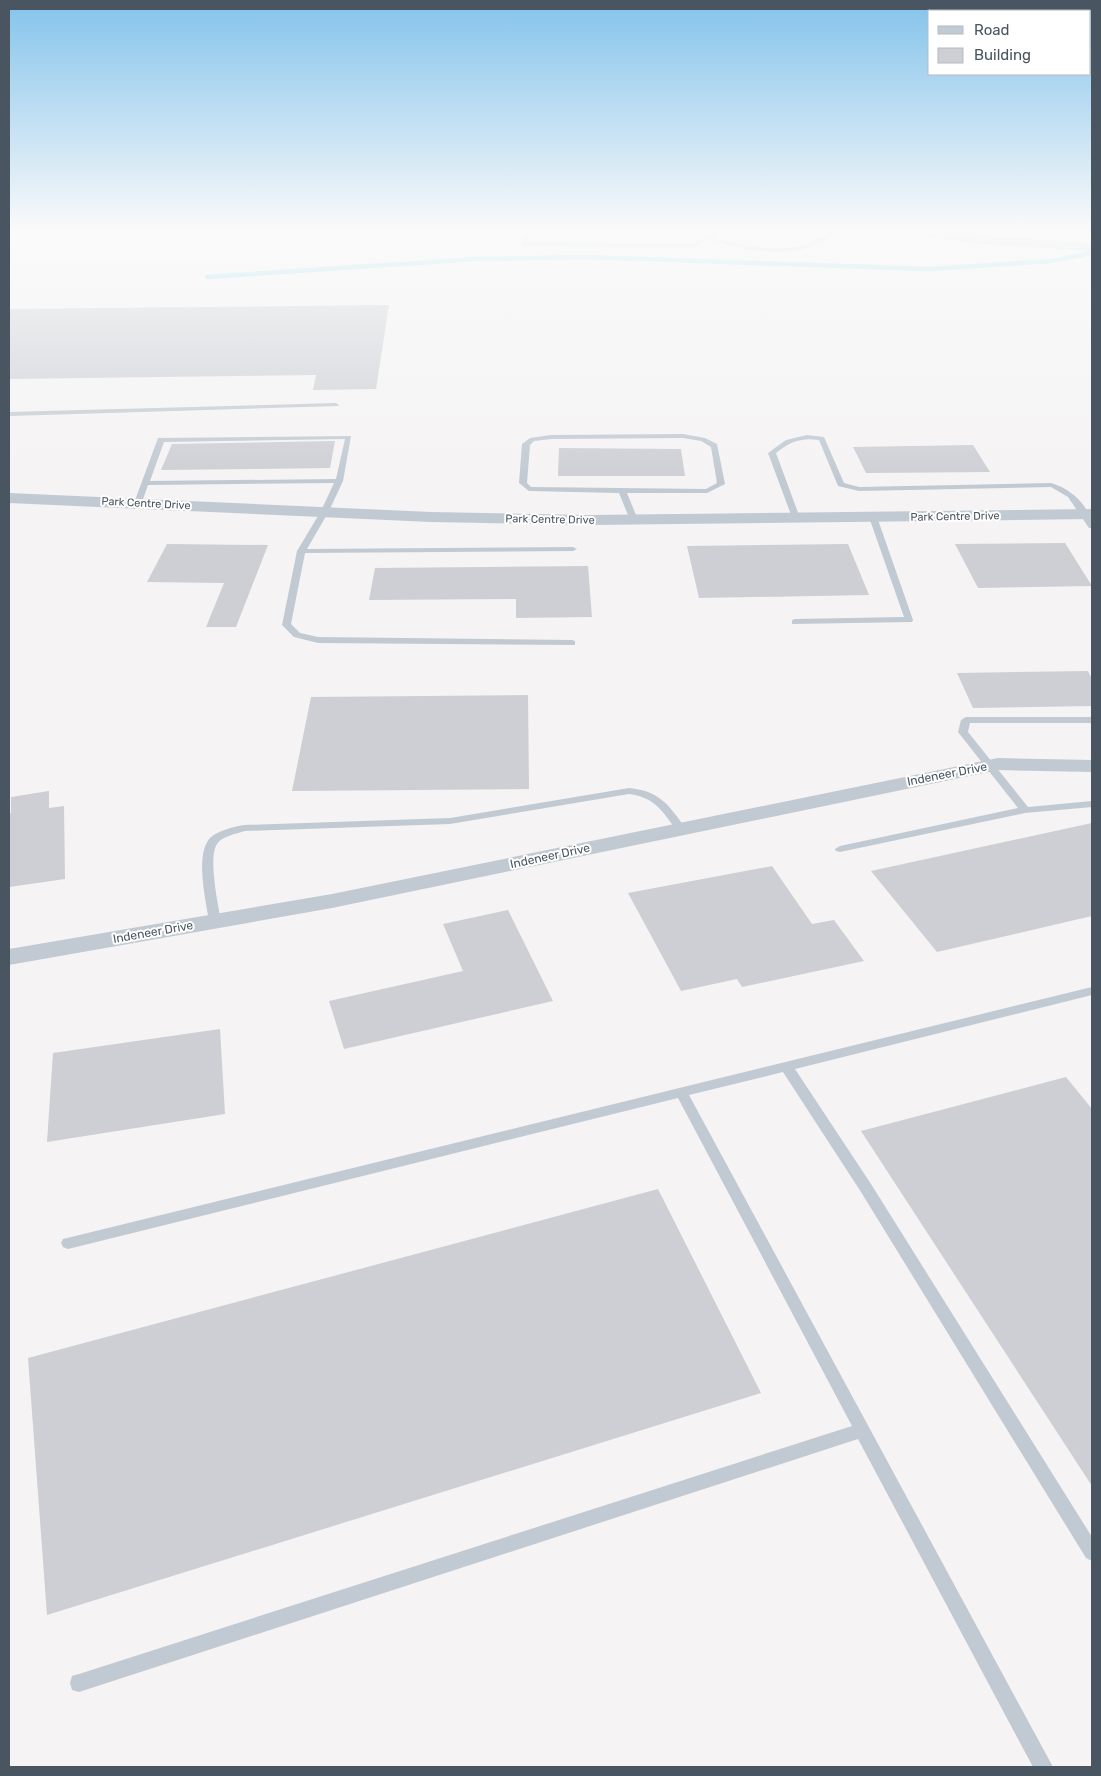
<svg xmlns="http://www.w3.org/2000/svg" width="1101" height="1776" font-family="Rubik,sans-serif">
<rect width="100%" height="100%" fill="#f5f3f3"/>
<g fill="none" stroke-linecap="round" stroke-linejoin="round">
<path stroke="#8edaf0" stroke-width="4.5" d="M 207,277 L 477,259 L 584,257 L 929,269 L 1051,261 L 1092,253"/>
</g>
<g fill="#cdcfd5">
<path d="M 389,305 L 376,389 L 313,390 L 316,375 L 9,379 L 9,309 Z"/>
<path d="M 335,441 L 330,468 L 161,470 L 172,444 Z"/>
<path d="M 973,445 L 990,472 L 866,473 L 853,447 Z"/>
<path d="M 559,448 L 681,449 L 685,476 L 558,476 Z"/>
<path d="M 1065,543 L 1092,586 L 978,588 L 955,544 Z"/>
<path d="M 167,544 L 268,545 L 236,627 L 206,627 L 224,583 L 147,582 Z"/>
<path d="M 848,544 L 869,595 L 699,598 L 687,546 Z"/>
<path d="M 588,566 L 592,617 L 516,618 L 516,599 L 369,600 L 375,568 Z"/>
<path d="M 1088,671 L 1092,679 L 1092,706 L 973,708 L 957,673 Z"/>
<path d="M 528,695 L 529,789 L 292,791 L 311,697 Z"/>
<path d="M 49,791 L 49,808 L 64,806 L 65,879 L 9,887 L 9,814 L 11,813 L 11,797 Z"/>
<path d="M 1092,823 L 1092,916 L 937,952 L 871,871 Z"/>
<path d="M 772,866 L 812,924 L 834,920 L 864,961 L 742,987 L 737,979 L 681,991 L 628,893 Z"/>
<path d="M 508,910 L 553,1001 L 344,1049 L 329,1001 L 463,971 L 443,924 Z"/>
<path d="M 220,1029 L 225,1114 L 47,1142 L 53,1053 Z"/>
<path d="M 1066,1077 L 1092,1109 L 1092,1486 L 861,1131 Z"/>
<path d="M 658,1189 L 761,1393 L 47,1615 L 28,1358 Z"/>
</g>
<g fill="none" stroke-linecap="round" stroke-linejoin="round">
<g fill="#c1cad2" fill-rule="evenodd">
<path d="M 524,231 L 529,231 L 527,242 L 692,243 L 717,231 L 723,231 L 712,238 C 741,246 775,253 805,245 C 816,242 827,231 837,231 C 811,256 770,254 737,247 C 730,246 713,239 707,240 C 703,241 697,245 693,247 L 524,246 L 521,244 Z"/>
<path d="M 969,231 L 974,231 L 980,241 L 976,241 Z"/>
<path d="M 336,403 L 339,405 L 338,406 L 9,416 L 9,412 Z"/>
<path d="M 683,434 L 705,438 L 717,444 L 725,484 L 707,493 L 627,493 L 638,520 L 637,522 L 630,520 L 619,493 L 529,491 L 519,483 L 522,444 L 530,438 L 551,435 ZM 683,438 L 701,441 L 711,447 L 717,483 L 706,489 L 531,487 L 527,483 L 530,445 L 534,441 L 551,439 Z"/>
<path d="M 807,435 L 824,437 L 844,483 L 859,487 L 1051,483 C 1070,488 1092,507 1092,528 L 1089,528 L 1068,497 L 1051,487 L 859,491 L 838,486 L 819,440 C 802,437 789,442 776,453 L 800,518 L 793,520 L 768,453 L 786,440 Z"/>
<path d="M 351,436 L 343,481 L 329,511 L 307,549 L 573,547 L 577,549 L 573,551 L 305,553 L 291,624 L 300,633 L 318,637 L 572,640 L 575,641 L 575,645 L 318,643 L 294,637 L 282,625 L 297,551 L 321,511 L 334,483 L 148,485 L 141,505 L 134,503 L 158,438 ZM 345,439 L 336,479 L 150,481 L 164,442 Z"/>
<path d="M 870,515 L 877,517 L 913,620 L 912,622 L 792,624 L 792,620 L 795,619 L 904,617 L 869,517 Z"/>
<path d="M 966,717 L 1092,717 L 1092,723 L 970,723 L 968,732 L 1028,807 L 1092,801 L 1092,807 L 1025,813 L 840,852 L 836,851 L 835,849 L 840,846 L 1018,808 L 958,732 L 961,720 Z"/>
<path d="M 629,788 C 660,791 669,805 686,829 L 685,831 L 677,831 C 663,812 655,797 629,794 L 450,824 L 245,831 C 236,834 222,836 217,844 C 208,857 218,905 221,921 L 215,925 L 209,921 C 206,901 194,853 211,837 C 220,830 233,827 244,825 L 450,818 Z"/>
<path d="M 1092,987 L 1092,995 L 795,1069 L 871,1184 L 1092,1537 L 1092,1561 L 1086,1558 L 861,1192 L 783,1072 L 689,1095 L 1053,1767 L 1033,1767 L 858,1439 L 79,1692 L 72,1690 L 70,1683 L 72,1676 L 79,1674 L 852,1426 L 678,1098 L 68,1249 L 63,1247 L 61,1243 L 63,1239 Z"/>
</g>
<g fill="#c1cad2" fill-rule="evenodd">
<path d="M 9,493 L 431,512 L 590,515 L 1092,509 L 1092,519 L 590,525 L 431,522 L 9,503 Z"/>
<path d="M 998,758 L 1092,760 L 1092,772 L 998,770 L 332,908 L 9,965 L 9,949 L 332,894 Z"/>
</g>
<path fill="#c0cbd6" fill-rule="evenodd" d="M 903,231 L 937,231 L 978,236 L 1092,243 L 1092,251 L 978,244 L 909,235 Z"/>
</g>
<linearGradient id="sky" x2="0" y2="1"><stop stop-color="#84c3eb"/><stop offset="0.48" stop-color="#fafafa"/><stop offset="1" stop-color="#fafafa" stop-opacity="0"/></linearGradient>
<rect width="1101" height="480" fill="url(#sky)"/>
<g text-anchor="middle" stroke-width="4" stroke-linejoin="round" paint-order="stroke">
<g font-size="11" fill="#495661" stroke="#fff">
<text transform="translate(146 503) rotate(3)" y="4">Park Centre Drive</text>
<text transform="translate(955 516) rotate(-1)" y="4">Park Centre Drive</text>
<text transform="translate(550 519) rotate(1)" y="4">Park Centre Drive</text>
</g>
<g font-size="12" fill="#495661" stroke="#fff">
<text transform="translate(947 774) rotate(-11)" y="4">Indeneer Drive</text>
<text transform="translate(550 856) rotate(-12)" y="4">Indeneer Drive</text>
<text transform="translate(153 932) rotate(-10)" y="4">Indeneer Drive</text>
</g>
</g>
<rect width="1101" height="1776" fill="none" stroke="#495661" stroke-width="20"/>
<rect x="928" y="10" width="162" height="65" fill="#ffffff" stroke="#b6bbc0"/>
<rect x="938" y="26" width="25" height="8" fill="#c0cbd6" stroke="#b6bbc0"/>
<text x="974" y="35" font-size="15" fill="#495661">Road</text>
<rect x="938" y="48" width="25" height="15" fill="#cdcfd5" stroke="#b6bbc0"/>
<text x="974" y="60" font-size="15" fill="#495661">Building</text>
</svg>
